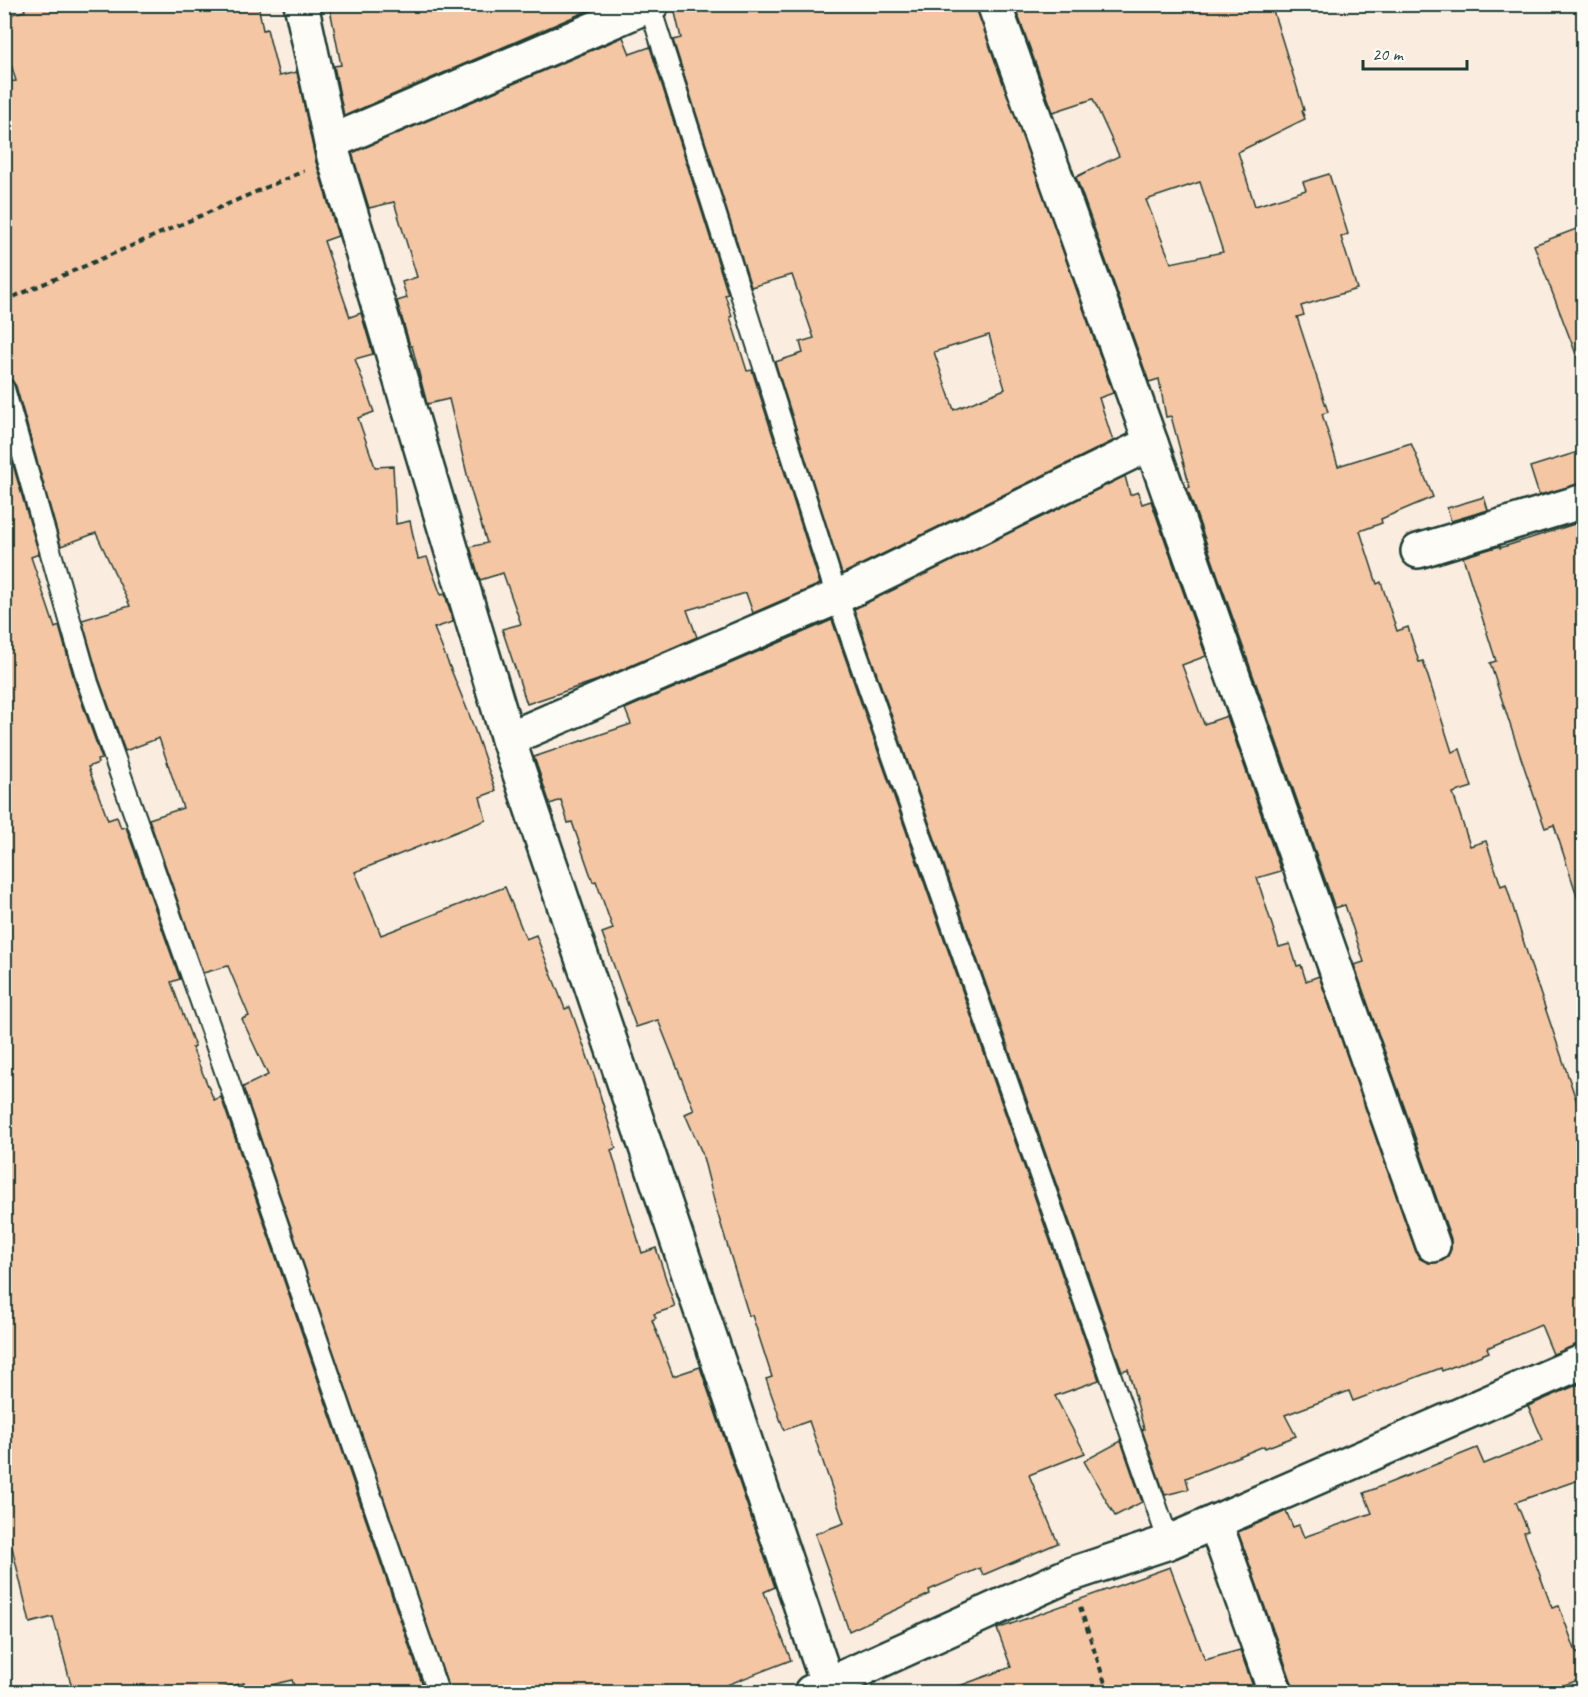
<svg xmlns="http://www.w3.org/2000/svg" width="1588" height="1697" font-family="Caveat,sans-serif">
<rect width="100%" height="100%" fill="#faecde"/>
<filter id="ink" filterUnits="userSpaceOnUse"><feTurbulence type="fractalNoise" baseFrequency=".0167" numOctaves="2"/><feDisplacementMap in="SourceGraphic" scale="12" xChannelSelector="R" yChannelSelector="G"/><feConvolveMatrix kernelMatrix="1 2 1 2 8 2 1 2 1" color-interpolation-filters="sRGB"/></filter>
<g filter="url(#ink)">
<g fill="#f4c6a3" stroke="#1f3d34" stroke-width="1.5" fill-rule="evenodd">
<path d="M 23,4 L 258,4 L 263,30 L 267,29 L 279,76 L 297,72 L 316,162 L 338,236 L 324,241 L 350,317 L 361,313 L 373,354 L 355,359 L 374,412 L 358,418 L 375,467 L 393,466 L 396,524 L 410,521 L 418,559 L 427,557 L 441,595 L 445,594 L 453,622 L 434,628 L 469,714 L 496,791 L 480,797 L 486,820 L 355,872 L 381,935 L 505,887 L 526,939 L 536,935 L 565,1009 L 570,1007 L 595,1078 L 616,1148 L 611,1150 L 642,1253 L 656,1248 L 675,1307 L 654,1314 L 656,1318 L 652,1320 L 673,1376 L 700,1367 L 775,1587 L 764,1592 L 791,1660 L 709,1692 L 450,1692 L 243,1087 L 268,1075 L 242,1019 L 249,1016 L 228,966 L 203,973 L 149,819 L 183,808 L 159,738 L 125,751 L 99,679 L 82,620 L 130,606 L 96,533 L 61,546 L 16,386 L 12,380 L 4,377 L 4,210 L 11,208 L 4,180 L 4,82 L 16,81 L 4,40 L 4,16 L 25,11 Z"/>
<path d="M 329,4 L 603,4 L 344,116 L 334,66 L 341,65 Z"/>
<path d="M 673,4 L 976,4 L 1113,393 L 1099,398 L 1113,441 L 842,574 L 775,362 L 803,353 L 800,342 L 814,338 L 792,275 L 751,287 L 673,40 L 681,38 ZM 989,335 L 1005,389 L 954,410 L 934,352 Z"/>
<path d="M 1014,4 L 1271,4 L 1304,110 L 1302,111 L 1305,119 L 1238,152 L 1255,206 L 1306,190 L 1303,182 L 1329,174 L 1348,234 L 1341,237 L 1357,289 L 1301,306 L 1304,315 L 1297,317 L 1328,412 L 1322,414 L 1338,466 L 1411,443 L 1433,497 L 1381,519 L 1382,523 L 1360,531 L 1377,584 L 1381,582 L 1397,631 L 1408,627 L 1419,662 L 1423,661 L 1452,752 L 1460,749 L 1472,787 L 1453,793 L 1470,846 L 1486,841 L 1501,886 L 1506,884 L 1531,966 L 1584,1123 L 1584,1343 L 1553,1354 L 1541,1325 L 1487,1348 L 1489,1352 L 1442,1371 L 1441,1368 L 1353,1401 L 1349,1391 L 1285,1415 L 1296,1436 L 1265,1448 L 1264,1446 L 1186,1478 L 1189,1489 L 1165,1495 L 1142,1430 L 1144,1429 L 1128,1369 L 1122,1371 L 854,609 L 1125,476 L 1130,495 L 1138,492 L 1142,504 L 1151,501 L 1206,656 L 1182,665 L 1204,724 L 1227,716 L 1281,871 L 1257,878 L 1279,947 L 1290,944 L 1297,966 L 1301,965 L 1306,981 L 1319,976 L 1416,1252 L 1420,1259 L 1429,1263 L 1440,1262 L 1447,1258 L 1451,1249 L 1451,1239 L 1354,965 L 1364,962 L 1345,905 L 1335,908 L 1187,488 L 1190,487 L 1171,416 L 1166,417 L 1159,379 L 1149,382 L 1076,177 L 1119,156 L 1093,99 L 1053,112 ZM 1200,182 L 1223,252 L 1171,263 L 1146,200 Z"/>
<path d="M 623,37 L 630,54 L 650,47 L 728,294 L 725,295 L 732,316 L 730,317 L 747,371 L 752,370 L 820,584 L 753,613 L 746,593 L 687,610 L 697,637 L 598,680 L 527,704 L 502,629 L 521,624 L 503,573 L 480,580 L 470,547 L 487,543 L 471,491 L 449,399 L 427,404 L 412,346 L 410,346 L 397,301 L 407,298 L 402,282 L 417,277 L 394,202 L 369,208 L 352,153 Z"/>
<path d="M 1584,226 L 1584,367 L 1581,367 L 1534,245 Z"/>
<path d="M 4,434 L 39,554 L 31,557 L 55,628 L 59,626 L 76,686 L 102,759 L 97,760 L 98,763 L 88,767 L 108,820 L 117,817 L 121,828 L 126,827 L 180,979 L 171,982 L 195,1047 L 192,1048 L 214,1100 L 221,1097 L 425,1692 L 296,1692 L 292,1680 L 247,1691 L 244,1683 L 207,1692 L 73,1692 L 53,1617 L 30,1623 L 12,1547 L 4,1548 Z"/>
<path d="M 1584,450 L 1584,483 L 1539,495 L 1530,467 Z"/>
<path d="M 1484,497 L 1488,510 L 1451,521 L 1447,508 Z"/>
<path d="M 1584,521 L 1584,898 L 1578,899 L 1554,825 L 1545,828 L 1520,755 L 1490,663 L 1496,661 L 1463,557 L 1500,546 L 1500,548 Z"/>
<path d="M 832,620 L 1099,1380 L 1055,1396 L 1085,1453 L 1029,1475 L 1058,1543 L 983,1575 L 980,1568 L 929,1590 L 930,1594 L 849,1631 L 815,1534 L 844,1523 L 809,1421 L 784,1430 L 766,1379 L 772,1377 L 752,1315 L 749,1316 L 716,1208 L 702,1153 L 685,1114 L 694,1110 L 658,1020 L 636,1027 L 602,933 L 613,929 L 596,881 L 593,882 L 572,822 L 568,823 L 561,800 L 550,804 L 534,757 L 631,724 L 625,709 Z"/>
<path d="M 1584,1382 L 1584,1478 L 1516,1502 L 1528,1531 L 1524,1532 L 1552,1608 L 1559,1606 L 1576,1652 L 1578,1652 L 1584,1666 L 1584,1678 L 1545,1692 L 1293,1692 L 1293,1686 L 1238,1532 L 1286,1511 L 1293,1527 L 1299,1525 L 1304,1537 L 1372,1513 L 1364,1493 L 1477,1448 L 1484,1464 L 1543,1440 L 1528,1406 Z"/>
<path d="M 1121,1441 L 1142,1502 L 1115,1516 L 1084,1461 Z"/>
<path d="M 1170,1567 L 1205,1660 L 1240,1650 L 1255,1692 L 952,1692 L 951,1689 L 1011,1667 L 997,1629 Z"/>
</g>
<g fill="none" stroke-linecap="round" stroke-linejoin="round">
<g stroke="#1f3d34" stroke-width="24">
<g id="lane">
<path d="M 649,4 L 837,597 L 1169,1542"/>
<path d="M 4,389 L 88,683 L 211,1030 L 438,1692"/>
</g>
</g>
<g stroke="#1f3d34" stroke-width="38">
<g id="street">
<path d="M 301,4 L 334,157 L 508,739 L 830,1692"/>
<path d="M 994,4 L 1151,443 L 1433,1245"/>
<path d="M 331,142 L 652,4"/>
<path d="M 1418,551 L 1584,501"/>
<path d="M 508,739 L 837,597 L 1151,443"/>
<path d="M 1215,1522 L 1275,1692"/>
<path d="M 811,1692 L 1069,1575 L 1169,1542 L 1584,1361"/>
</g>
</g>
<g stroke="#1f3d34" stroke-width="4" stroke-dasharray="6 4.5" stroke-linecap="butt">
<path d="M 4,301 L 304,171"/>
<path d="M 1080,1607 L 1108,1692"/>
</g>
<use href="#lane" stroke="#fdfcf7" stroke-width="20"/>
<use href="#street" stroke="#fdfcf7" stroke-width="33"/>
</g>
</g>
<rect width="1588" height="1697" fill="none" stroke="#fdfcf7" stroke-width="24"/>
<rect x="12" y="12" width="1564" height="1673" fill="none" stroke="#1f3d34" stroke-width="2" filter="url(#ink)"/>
<path d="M1363 60v9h104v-9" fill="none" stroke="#1f3d34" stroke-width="3"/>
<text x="1372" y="60" font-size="18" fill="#1f3d34" stroke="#fdfcf7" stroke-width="4.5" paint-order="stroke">20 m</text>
</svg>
